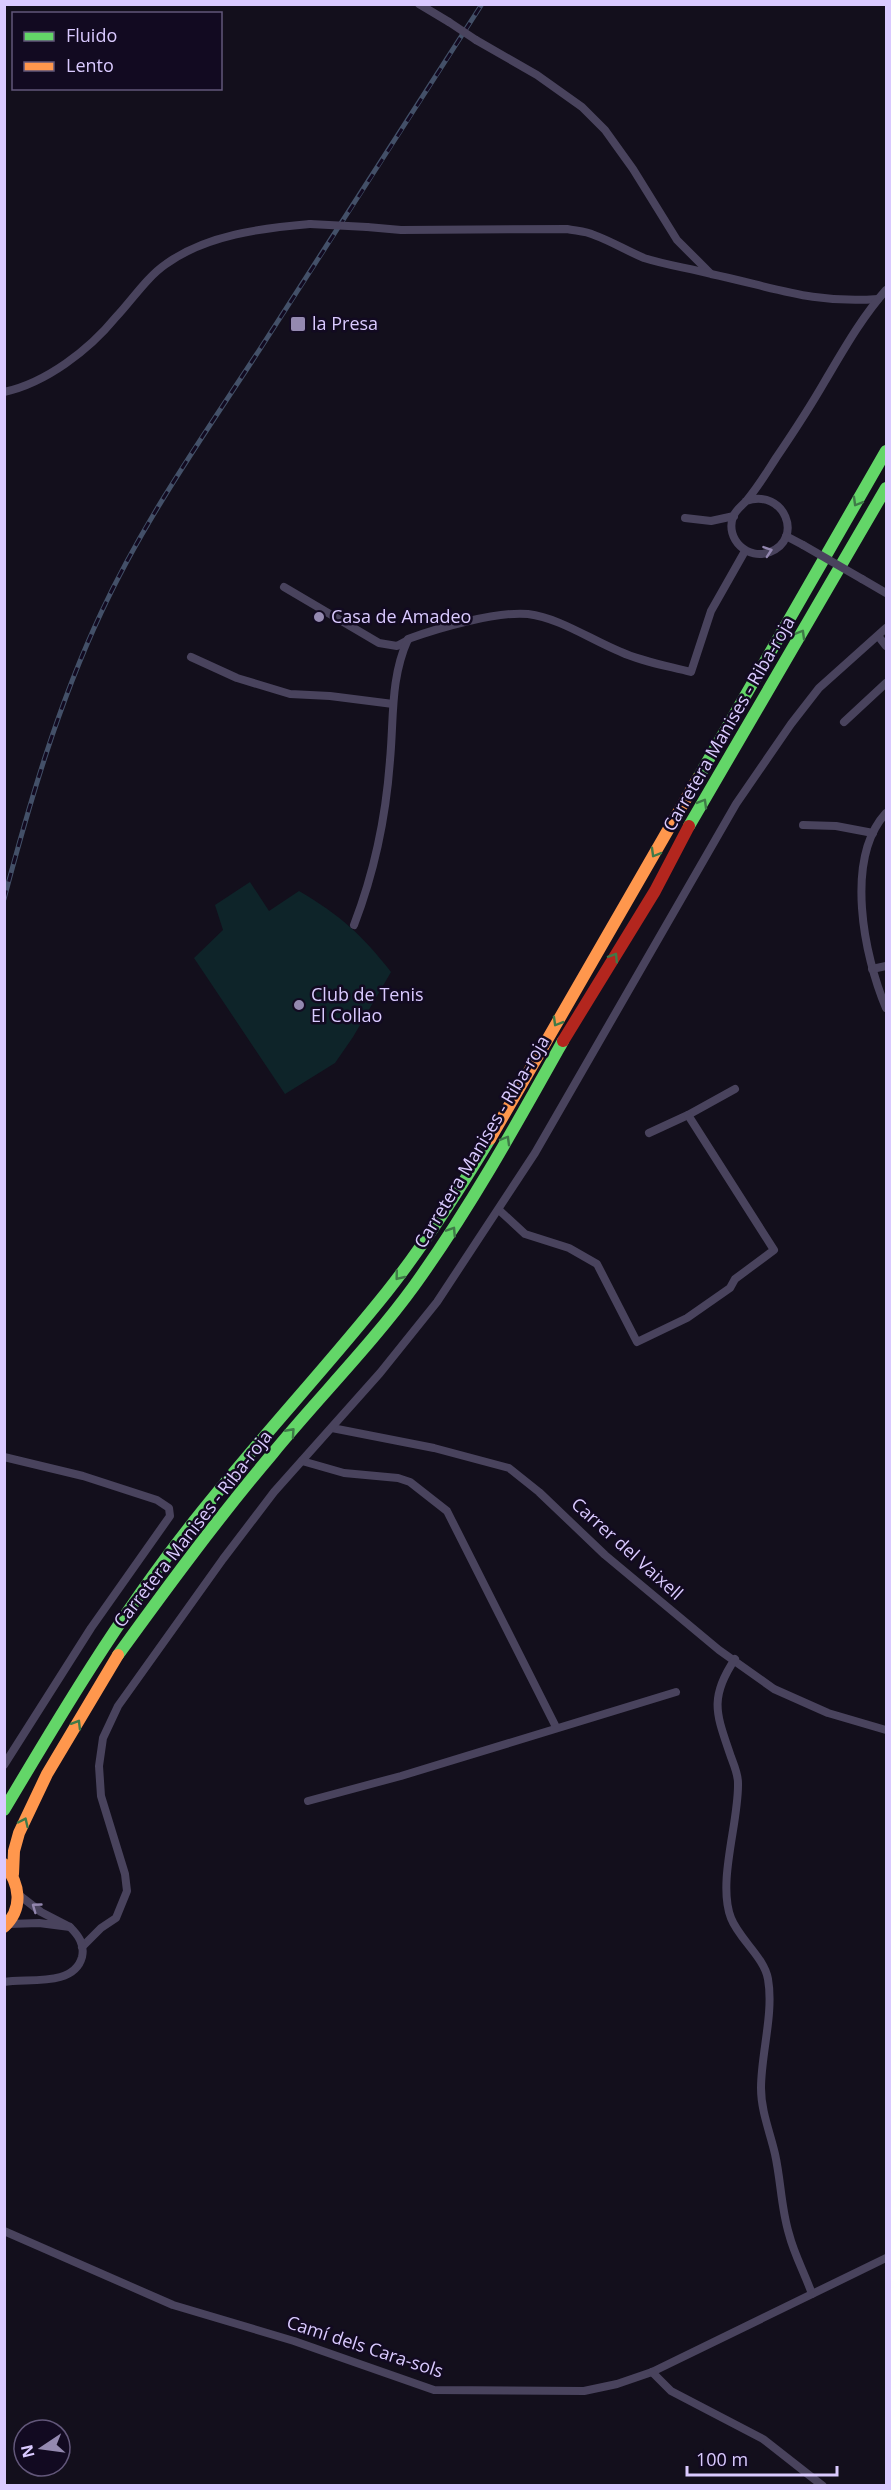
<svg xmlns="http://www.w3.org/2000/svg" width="891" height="2490" font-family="'Open Sans',sans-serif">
<rect width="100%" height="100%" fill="#130f1c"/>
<path fill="#0e2429" d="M 250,882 L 269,911 L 299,891 C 341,916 361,934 391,972 L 353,1037 L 335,1063 L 285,1094 L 194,958 L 223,930 L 215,905 Z"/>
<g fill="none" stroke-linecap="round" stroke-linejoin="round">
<g stroke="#49435d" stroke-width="8">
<path d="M 419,4 L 449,22"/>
<path d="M 476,40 L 537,75 L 582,107 L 605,130 L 633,169 L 677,240 L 710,273"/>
<path d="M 367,227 L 401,230 L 567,229 C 576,231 586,231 594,235 C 611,241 627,251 644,258 C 666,265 688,268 711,274 C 773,287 812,304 878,299"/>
<path d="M 4,392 C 46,383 89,350 116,317 C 132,300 147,277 166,264 C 206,235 262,228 310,224"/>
<path d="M 746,501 C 785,488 804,539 770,552 C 748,561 725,539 733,517 C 736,509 742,506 747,500 C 758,487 767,472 776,458 C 793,433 810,407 825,381 C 844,349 862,317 886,290"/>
<path d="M 685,518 L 711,521 L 734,516"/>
<path d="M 786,536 L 803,545"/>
<path d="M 862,579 L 886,593"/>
<path d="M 284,587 L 379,643 L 397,646 L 408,640"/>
<path d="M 879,637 L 886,646"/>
<path d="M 191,657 L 237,678 L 290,694 L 330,696 L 393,704"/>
<path d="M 844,722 L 886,683"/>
<path d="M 886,813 C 844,859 864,956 886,1008"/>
<path d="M 803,825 L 836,826 L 873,833"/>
<path d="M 354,925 C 374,873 386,816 390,760 C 394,718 390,679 408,639 C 438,628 497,611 528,614 C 560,618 591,640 621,652 C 643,662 668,666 691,672 L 711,611 L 745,551"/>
<path d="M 872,969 L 886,966"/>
<path d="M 649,1133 L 688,1115 L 735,1089"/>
<path d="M 499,1210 L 525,1234 L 569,1248 L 597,1264 L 637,1342 L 687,1318 L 730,1288 L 735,1279 L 774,1250 L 688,1115"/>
<path d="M 332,1428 L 434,1448 L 509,1468 L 539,1492 L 605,1555 L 719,1650 L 774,1689 L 828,1713 L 886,1730"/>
<path d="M 4,1457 L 83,1476 L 157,1500 L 169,1508 L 170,1516 L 91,1628 L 4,1765"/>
<path d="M 302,1461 L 344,1473 L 398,1478 L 410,1482 L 447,1511 L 556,1727"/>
<path d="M 735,1659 C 708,1699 717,1715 731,1757 C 734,1765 738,1774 738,1783 C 739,1822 717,1882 731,1918 C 739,1939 764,1957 768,1979 C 774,2013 761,2054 761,2088 C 761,2111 770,2132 775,2154 C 781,2181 781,2208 789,2234 C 794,2254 805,2274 812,2294"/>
<path d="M 308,1801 L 401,1776 L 676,1692"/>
<path d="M 9,1924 L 39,1923 L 70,1927 L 41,1912 L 19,1895"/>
<path d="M 82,1947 L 101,1928 L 116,1918 L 127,1891 L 125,1874 L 101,1796 L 99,1766 L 103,1738 L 118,1706 L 223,1559 L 274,1492 L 380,1373 L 437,1302 L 535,1153 L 736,804 L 791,724 L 819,688 L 886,628"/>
<path d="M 4,1982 C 28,1978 74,1987 82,1957 C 85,1944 78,1935 70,1927"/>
<path d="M 4,2231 L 173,2305 L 294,2341 L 434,2390 L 584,2391 L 617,2384 L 652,2372 L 886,2258"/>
<path d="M 652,2372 L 671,2391 L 763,2439 L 823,2486"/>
</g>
<g stroke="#63d668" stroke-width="12">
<path d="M 698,778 L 886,451"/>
<path d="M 689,826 L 886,488"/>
<path d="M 118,1655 C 168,1586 218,1518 273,1453 C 319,1397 371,1345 414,1286 C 470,1208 516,1125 563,1041"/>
<path d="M 4,1810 C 61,1714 119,1617 188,1529 C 251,1448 322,1373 386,1293 C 425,1244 458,1192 490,1139"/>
</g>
<g stroke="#ff974d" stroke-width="12">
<path d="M 490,1139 L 698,778"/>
<path d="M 4,1864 C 20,1884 24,1908 4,1927"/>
<path d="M 13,1874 L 14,1851 L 19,1833 L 47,1774 L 118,1655"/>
</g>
<path stroke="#b3261e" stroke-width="12" d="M 563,1041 L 655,891 L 689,826"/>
<g stroke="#435068" stroke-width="5">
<path id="rail" d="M 4,899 C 30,801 58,705 101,613 C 144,520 204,435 260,349 C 334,235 408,120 482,4"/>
</g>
<use href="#rail" stroke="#120a21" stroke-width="3" stroke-dasharray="9" stroke-linecap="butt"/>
<g stroke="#49435d" stroke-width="8">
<path d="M 449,22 L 476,40"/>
<path d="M 310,224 L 367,227"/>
<path d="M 803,545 L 862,579"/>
</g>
</g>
<defs><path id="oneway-chevron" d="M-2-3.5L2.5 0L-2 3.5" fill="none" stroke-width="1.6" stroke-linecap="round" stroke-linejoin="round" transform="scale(1.5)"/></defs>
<g stroke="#3f7a48">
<use href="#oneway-chevron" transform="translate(857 502) rotate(120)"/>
<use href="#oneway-chevron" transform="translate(801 634) rotate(-60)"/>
<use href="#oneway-chevron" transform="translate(703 803) rotate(-60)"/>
<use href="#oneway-chevron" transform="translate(655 853) rotate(120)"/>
<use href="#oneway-chevron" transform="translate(614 957) rotate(-58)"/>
<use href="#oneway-chevron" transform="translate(557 1022) rotate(120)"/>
<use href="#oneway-chevron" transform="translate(506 1140) rotate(-60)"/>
<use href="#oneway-chevron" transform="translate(452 1231) rotate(-57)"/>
<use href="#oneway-chevron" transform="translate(399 1276) rotate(129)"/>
<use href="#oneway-chevron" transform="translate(291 1432) rotate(-48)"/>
<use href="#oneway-chevron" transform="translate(77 1724) rotate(-59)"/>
<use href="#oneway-chevron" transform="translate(24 1822) rotate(-65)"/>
</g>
<g stroke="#9286ae">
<use href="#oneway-chevron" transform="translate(768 551) rotate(-19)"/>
<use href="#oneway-chevron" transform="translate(36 1907) rotate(-144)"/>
</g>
<g fill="#9489b0" stroke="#120a21" stroke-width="2">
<rect x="290" y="316" width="16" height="16" rx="3"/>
<circle cx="319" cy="617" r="6"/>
<circle cx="299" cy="1005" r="6"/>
</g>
<g text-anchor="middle" stroke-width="5" stroke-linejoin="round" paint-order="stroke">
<g font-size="18" fill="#dacaff" stroke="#120a21" text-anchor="start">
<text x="312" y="330">la Presa</text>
<text x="331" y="623">Casa de Amadeo</text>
<text x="311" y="1001">Club de Tenis<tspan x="311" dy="21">El Collao</tspan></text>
</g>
<g font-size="18" fill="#dacaff" stroke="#120a21">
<text transform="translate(729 724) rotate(-60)" y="6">Carretera Manises - Riba-roja</text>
<text transform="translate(482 1142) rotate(-59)" y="6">Carretera Manises - Riba-roja</text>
<text transform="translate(193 1529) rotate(-52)" y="6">Carretera Manises - Riba-roja</text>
<text transform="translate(627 1549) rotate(42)" y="6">Carrer del Vaixell</text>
<text transform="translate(365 2347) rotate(18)" y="6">Camí dels Cara-sols</text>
</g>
</g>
<rect width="891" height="2490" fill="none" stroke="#dacaff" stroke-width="12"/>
<rect x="12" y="12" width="210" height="78" fill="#120a21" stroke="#62577a" stroke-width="1.5"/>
<rect x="24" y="32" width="30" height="9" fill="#63d668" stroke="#62577a" stroke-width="1.5"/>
<text x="66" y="42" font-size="18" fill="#dacaff">Fluido</text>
<rect x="24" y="62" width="30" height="9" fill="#ff974d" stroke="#62577a" stroke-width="1.5"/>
<text x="66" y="72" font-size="18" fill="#dacaff">Lento</text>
<g transform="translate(42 2448) rotate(257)"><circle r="28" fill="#120a21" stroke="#62577a" stroke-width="1.5"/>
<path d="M0-4.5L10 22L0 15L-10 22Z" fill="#9489b0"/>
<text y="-9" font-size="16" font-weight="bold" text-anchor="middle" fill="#dacaff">N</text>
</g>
<path d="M687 2466v9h150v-9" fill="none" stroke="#dacaff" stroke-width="3"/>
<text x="696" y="2466" font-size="18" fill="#dacaff" stroke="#120a21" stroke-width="4.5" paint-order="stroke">100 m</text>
</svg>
